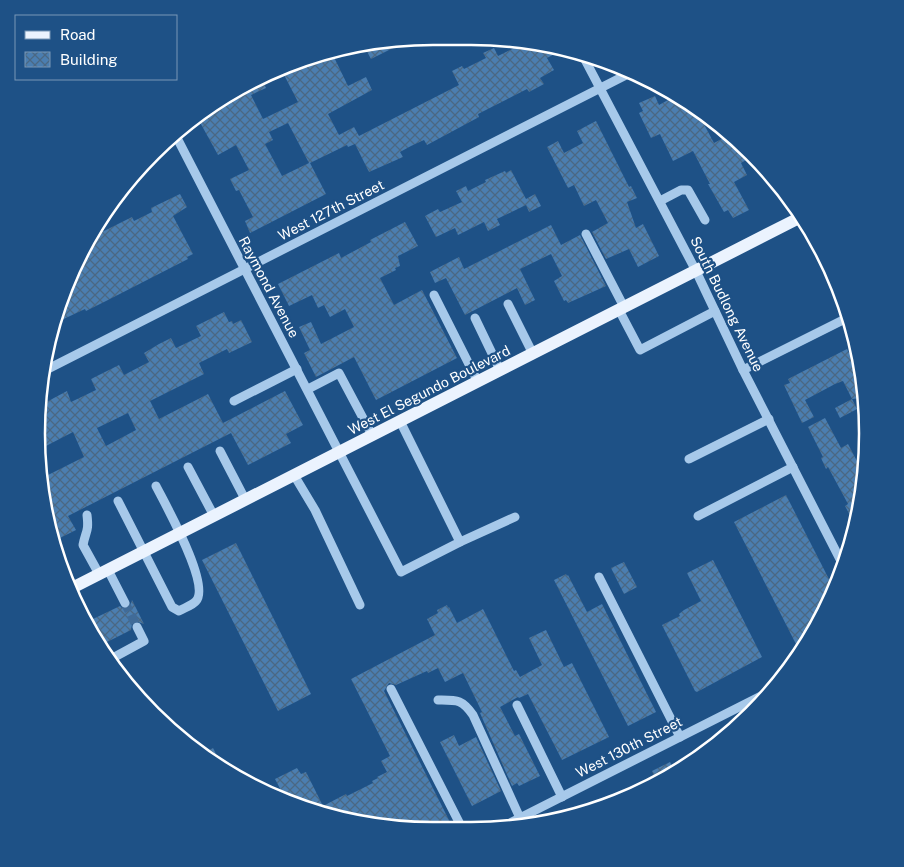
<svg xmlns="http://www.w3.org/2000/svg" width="904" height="867" font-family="'Public Sans',sans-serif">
<defs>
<pattern id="building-cross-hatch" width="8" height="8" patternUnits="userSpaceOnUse" patternTransform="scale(1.25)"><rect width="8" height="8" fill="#4b7eb0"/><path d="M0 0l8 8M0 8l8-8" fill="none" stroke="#4b6883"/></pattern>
</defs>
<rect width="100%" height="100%" fill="#1e5186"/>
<g fill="url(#building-cross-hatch)" fill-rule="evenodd">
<path d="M 528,41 L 564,49 L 547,58 L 554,70 L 540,78 L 544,84 L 529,92 L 527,89 L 478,114 L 479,117 L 427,145 L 424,140 L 411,146 L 400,152 L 403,157 L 369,172 L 355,144 L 348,147 L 347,145 L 310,163 L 326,194 L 250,233 L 245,221 L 253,217 L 239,190 L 236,191 L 230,179 L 249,170 L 236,145 L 218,155 L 197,117 L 213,103 L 261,77 L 266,88 L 251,95 L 263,119 L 298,102 L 280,67 L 331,51 L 348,86 L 366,77 L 372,90 L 328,114 L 339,135 L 354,127 L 359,136 L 459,85 L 452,71 L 462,66 L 464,69 L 486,58 L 483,53 L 494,48 L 498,56 ZM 288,123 L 309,163 L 282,176 L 265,144 L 273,140 L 269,132 Z"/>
<path d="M 391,43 L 403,43 L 371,59 L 363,44 Z"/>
<path d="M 677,95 L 702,113 L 699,115 L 714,143 L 731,134 L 753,156 L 741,163 L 747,175 L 734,182 L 749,210 L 733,218 L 728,210 L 724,212 L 708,184 L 710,184 L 693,151 L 673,161 L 660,134 L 651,138 L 639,113 L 643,111 L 639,103 L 655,96 L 659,105 Z"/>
<path d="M 596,121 L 629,187 L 631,186 L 637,198 L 627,202 L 636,228 L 643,224 L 659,256 L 638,267 L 629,249 L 606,259 L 592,232 L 608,223 L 596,200 L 584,206 L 574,185 L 568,188 L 547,147 L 558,141 L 564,153 L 583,143 L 577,131 Z"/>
<path d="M 511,170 L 526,199 L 535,194 L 541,206 L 529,212 L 526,205 L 497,219 L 500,225 L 488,231 L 484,222 L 458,235 L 455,228 L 436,237 L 425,216 L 438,209 L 440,212 L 462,202 L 456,191 L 466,186 L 468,191 L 486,182 L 485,180 L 505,171 L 506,173 Z"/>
<path d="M 180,194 L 187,207 L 173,216 L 193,254 L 187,257 L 188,259 L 108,300 L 86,311 L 85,309 L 53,324 L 57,306 L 72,273 L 79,269 L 76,264 L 88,239 L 132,217 L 134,221 L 152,212 L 151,208 Z"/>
<path d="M 405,222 L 418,246 L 398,256 L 400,266 L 395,268 L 396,270 L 380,278 L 394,305 L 422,290 L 457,358 L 376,400 L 354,357 L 316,377 L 304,353 L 310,350 L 299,327 L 311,322 L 321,344 L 354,327 L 345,309 L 330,317 L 324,305 L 318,308 L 312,295 L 289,306 L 278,284 L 339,253 L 341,258 L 371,242 L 370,240 Z"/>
<path d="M 551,225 L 561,245 L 580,235 L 606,286 L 568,303 L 566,300 L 564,301 L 554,281 L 562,276 L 551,254 L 520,269 L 535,300 L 525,305 L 517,288 L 465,315 L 446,278 L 435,283 L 430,272 L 459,257 L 464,269 Z"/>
<path d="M 224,312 L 229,322 L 232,321 L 233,324 L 241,320 L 252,342 L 229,353 L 227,349 L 199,363 L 204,374 L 150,401 L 159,419 L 208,394 L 223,423 L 285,391 L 303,425 L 286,434 L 291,443 L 248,465 L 231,433 L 68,516 L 76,530 L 52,542 L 40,479 L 84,457 L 73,432 L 46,446 L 44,442 L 38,445 L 39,406 L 67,391 L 71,402 L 96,390 L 91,379 L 119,365 L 124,375 L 149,362 L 144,353 L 159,344 L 171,338 L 176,348 L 201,336 L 196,326 ZM 128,413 L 136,430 L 106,446 L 97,428 Z"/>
<path d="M 847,349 L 849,353 L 854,350 L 859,360 L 864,390 L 860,392 L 863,398 L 852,399 L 843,381 L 835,384 L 805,400 L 814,417 L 802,423 L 784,385 L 790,383 L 788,379 Z"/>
<path d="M 852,399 L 857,409 L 840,418 L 835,408 Z"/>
<path d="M 825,418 L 841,448 L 848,444 L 858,463 L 865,459 L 863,490 L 855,495 L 860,505 L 855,525 L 845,506 L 848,504 L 828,467 L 826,469 L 821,458 L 823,457 L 808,427 Z"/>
<path d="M 786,495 L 834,589 L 815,632 L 800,652 L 734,522 Z"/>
<path d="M 236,543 L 311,694 L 278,711 L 202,560 Z"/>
<path d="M 713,560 L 762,657 L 697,692 L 695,691 L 662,625 L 680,616 L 679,614 L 684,610 L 701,601 L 687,573 Z"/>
<path d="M 624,562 L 637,587 L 624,594 L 611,568 Z"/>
<path d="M 566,574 L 567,576 L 568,575 L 587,612 L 602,604 L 656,712 L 628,726 L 554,580 Z"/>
<path d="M 132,600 L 144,624 L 135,621 L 132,624 L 131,630 L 105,643 L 93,619 L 120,606 L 122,608 L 127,609 L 130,606 Z"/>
<path d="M 447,605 L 448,608 L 449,607 L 457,623 L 483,609 L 514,671 L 516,670 L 520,677 L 542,665 L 529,638 L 546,630 L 564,667 L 572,663 L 609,737 L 562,760 L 528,694 L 519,698 L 518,697 L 500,707 L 515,736 L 519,734 L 540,776 L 519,786 L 517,783 L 512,786 L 480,713 L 482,712 L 481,710 L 463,673 L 445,682 L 438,668 L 428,673 L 427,671 L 396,685 L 389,683 L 384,691 L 454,830 L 407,830 L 331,817 L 286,800 L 275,779 L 297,768 L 301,774 L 306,772 L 323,806 L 346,794 L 347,796 L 373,783 L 372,781 L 378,778 L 377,777 L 387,772 L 381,761 L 390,756 L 351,679 L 435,635 L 427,619 L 438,613 L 437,610 Z"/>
<path d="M 454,735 L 459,746 L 476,737 L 501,791 L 472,806 L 440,742 Z"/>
<path d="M 213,748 L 223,768 L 201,754 Z"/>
<path d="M 670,762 L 675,772 L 657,783 L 652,771 Z"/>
</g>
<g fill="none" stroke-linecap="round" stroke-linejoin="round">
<path stroke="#406b98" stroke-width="9" stroke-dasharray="9 4.5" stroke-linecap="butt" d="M 125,603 L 137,627"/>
<g stroke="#a7c9ea" stroke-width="9">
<path d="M 582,54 L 696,271 L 743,370 L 844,567"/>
<path d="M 176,136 L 401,572 L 460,542 L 400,421"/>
<path d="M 660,201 L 681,190 L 688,190 L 705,220"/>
<path d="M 586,234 L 624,307"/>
<path d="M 434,295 L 478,382"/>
<path d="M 508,304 L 533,354"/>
<path d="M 619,310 L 640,350 L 715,311"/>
<path d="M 475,318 L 500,370"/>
<path d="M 743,370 L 849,317"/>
<path d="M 42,372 L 632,72"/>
<path d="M 308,389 L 339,373 L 372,435"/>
<path d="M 234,401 L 297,369"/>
<path d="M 220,451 L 245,499"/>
<path d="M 689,459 L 769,419"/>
<path d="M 188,467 L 214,516"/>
<path d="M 294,475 L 315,510 L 360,605"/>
<path d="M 118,501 L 172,607 L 179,611 C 184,608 193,605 196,601 C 211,585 165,504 156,486"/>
<path d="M 87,515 C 89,532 86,530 83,545 L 99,574"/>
<path d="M 698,516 L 793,467"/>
<path d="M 460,542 L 515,517"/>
<path d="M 108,570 L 125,603"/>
<path d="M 599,577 L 680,737"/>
<path d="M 109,660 L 144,641 L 137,627"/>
<path d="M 391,689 L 463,830"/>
<path d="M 438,700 C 457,700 462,699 473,715 L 520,818"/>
<path d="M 517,705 L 562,797"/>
<path d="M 496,830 L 773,690"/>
</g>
<path stroke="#ebf3fe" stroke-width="12" d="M 70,589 L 801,217"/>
</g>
<g text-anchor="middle" stroke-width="4.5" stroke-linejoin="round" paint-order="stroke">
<g font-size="14" fill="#fff" stroke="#1e5186">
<text transform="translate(331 210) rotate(-27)" y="5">West 127th Street</text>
<text transform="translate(269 287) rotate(62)" y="5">Raymond Avenue</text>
<text transform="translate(727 304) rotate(64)" y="5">South Budlong Avenue</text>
<text transform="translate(429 390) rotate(-27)" y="5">West El Segundo Boulevard</text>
<text transform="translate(629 747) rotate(-27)" y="5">West 130th Street</text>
</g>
</g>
<path d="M0 0H904V867H0ZM433 45H471A388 388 0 0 1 859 433V434A388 388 0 0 1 471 822H433A388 388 0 0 1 45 434V433A388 388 0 0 1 433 45Z" fill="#1e5186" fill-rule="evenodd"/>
<path fill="none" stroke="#fff" stroke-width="2.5" d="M433 45H471A388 388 0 0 1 859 433V434A388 388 0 0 1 471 822H433A388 388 0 0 1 45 434V433A388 388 0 0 1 433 45Z"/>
<rect x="15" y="15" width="162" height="65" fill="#1e5186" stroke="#7897b6"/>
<rect x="25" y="31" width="25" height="8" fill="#ebf3fe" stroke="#7897b6"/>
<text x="60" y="40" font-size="15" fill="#ffffff">Road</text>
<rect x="25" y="52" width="25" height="15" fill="url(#building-cross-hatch)" stroke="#7897b6"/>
<text x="60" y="65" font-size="15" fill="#ffffff">Building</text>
</svg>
